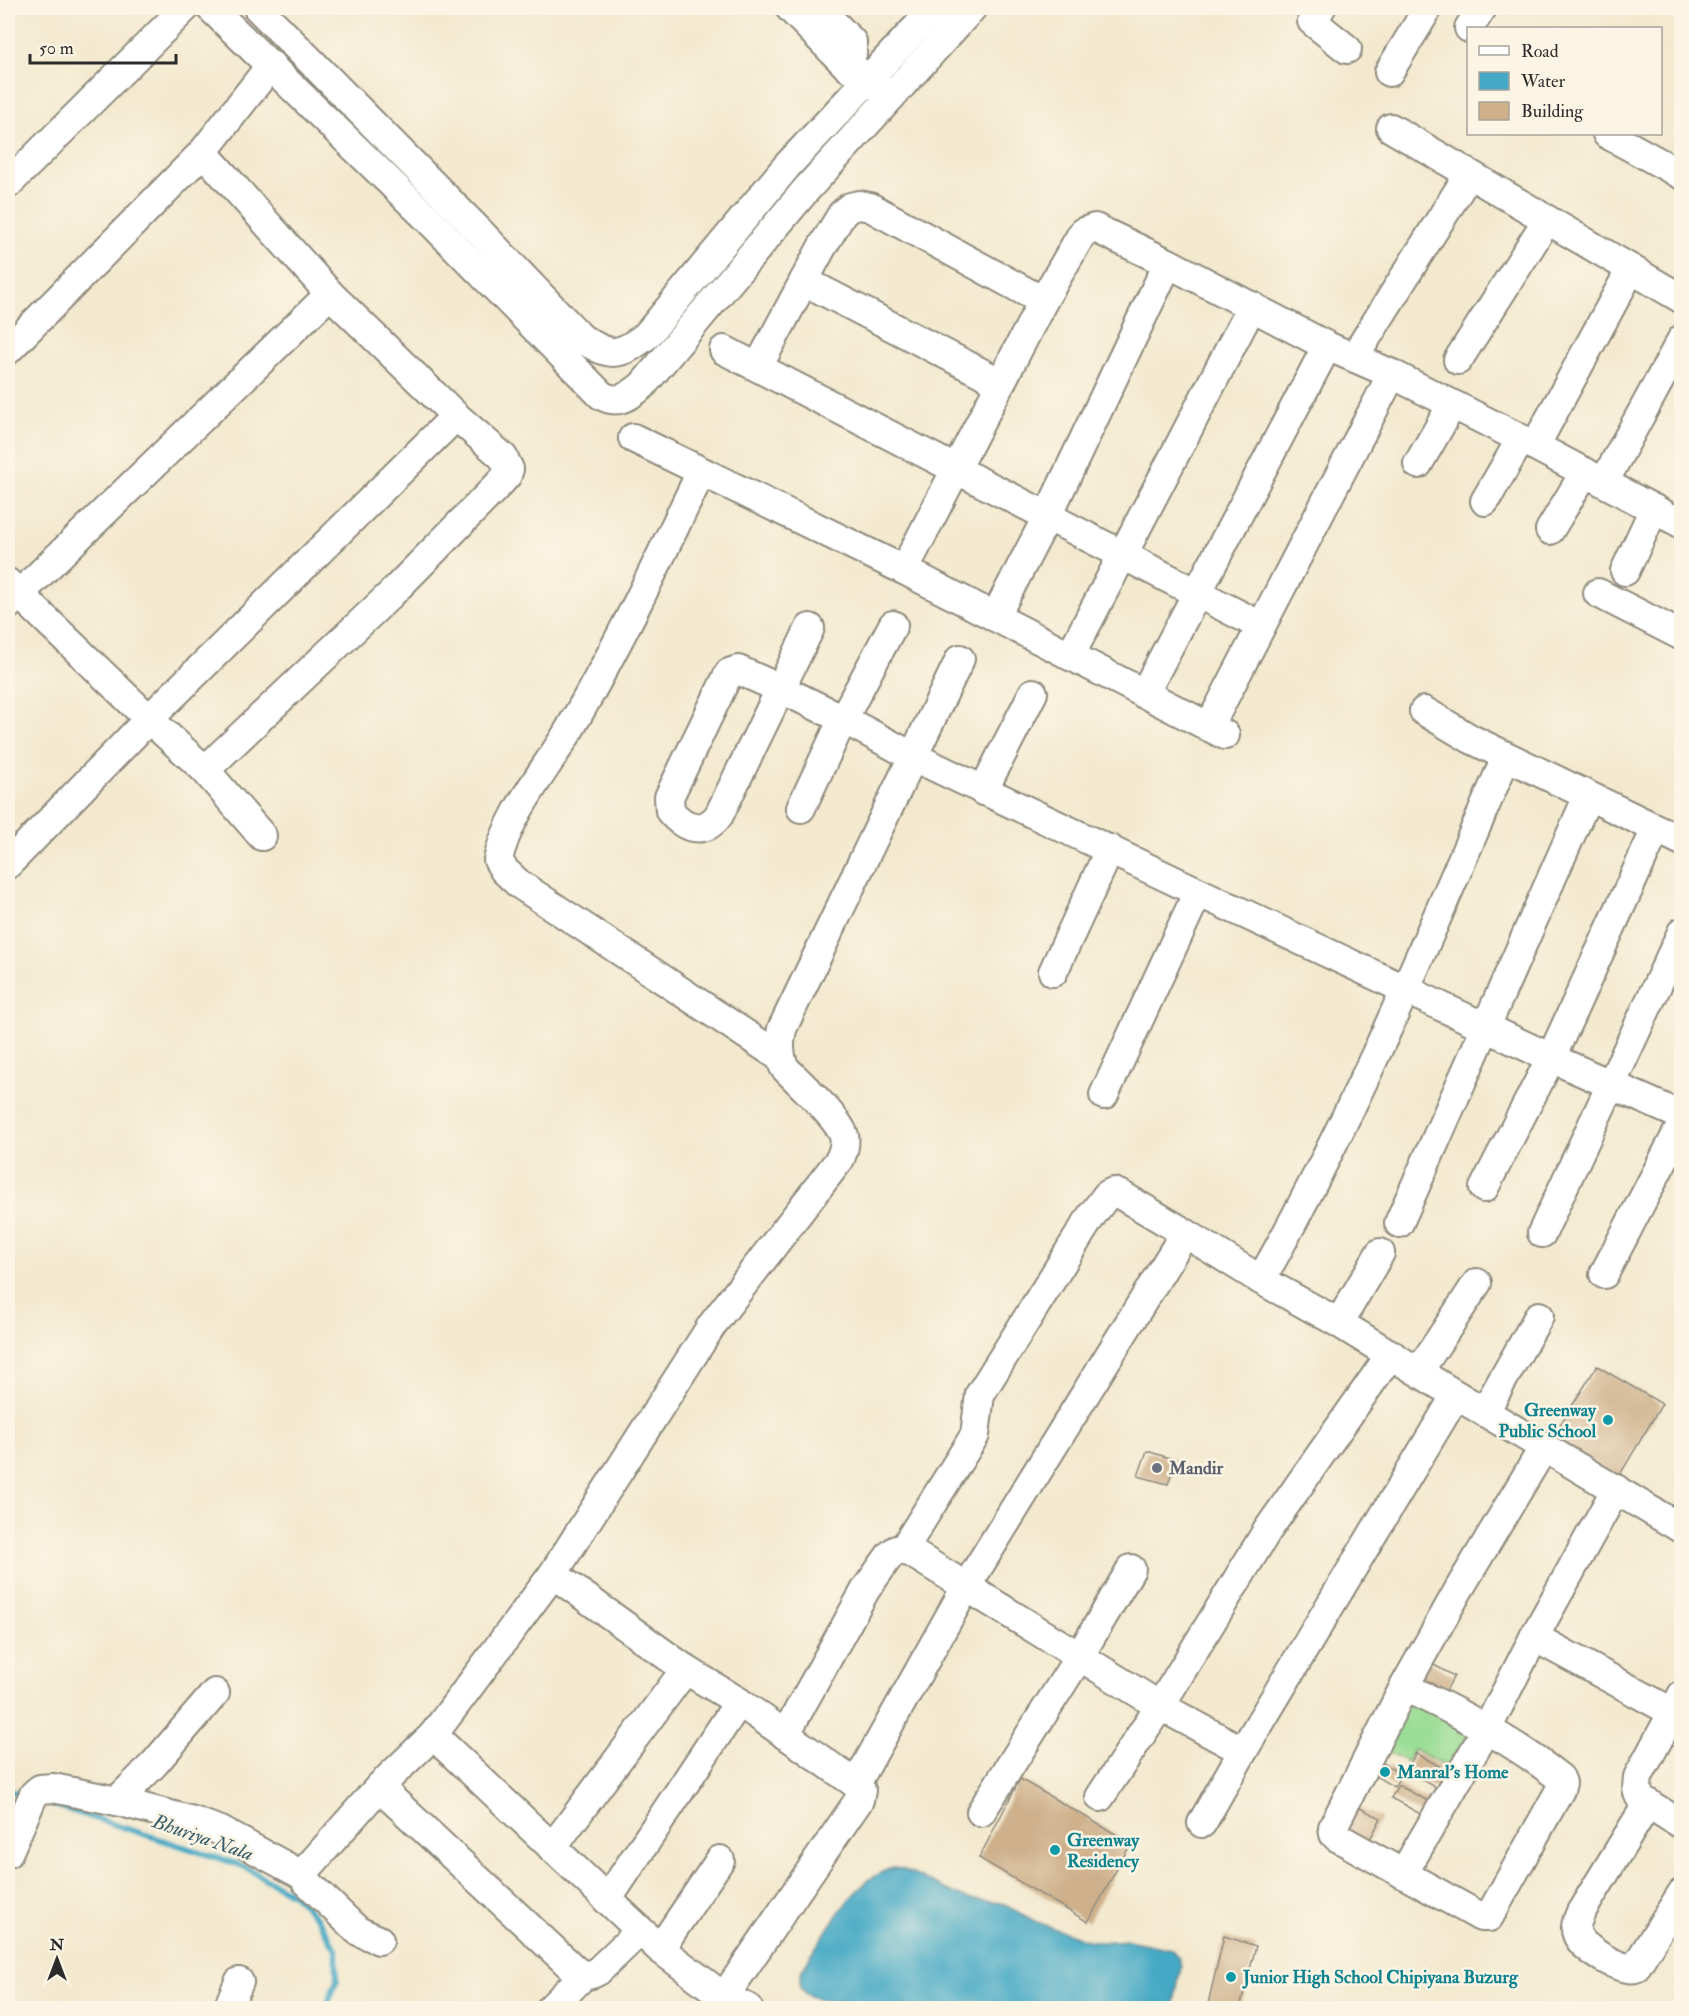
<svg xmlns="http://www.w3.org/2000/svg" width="1689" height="2016" font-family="'IM FELL Double Pica',serif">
<rect width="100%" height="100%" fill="#fcf5e5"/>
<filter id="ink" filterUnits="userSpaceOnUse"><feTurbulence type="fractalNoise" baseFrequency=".0167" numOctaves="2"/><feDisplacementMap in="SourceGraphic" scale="12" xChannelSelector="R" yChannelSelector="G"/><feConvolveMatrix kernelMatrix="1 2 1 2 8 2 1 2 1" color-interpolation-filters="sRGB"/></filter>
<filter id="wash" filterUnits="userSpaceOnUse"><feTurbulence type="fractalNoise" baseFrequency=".008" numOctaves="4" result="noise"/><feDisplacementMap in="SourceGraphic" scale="24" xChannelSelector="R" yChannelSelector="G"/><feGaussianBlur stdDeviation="1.35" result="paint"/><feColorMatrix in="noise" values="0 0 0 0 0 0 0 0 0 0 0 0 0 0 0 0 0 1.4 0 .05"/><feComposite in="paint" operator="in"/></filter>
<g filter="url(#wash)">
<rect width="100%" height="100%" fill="#f3e9cf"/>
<path fill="#9add94" stroke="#628460" stroke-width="1.5" d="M 1405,1693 L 1476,1730 L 1450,1768 L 1413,1749 L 1407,1762 L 1380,1747 Z"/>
<path fill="#45a9c5" stroke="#386a78" stroke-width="1.5" d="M 893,1868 L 902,1869 L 967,1899 L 1001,1903 L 1037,1922 L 1087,1940 L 1099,1942 L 1128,1940 L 1171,1949 L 1178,1957 L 1181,1966 L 1173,2008 L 892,2008 L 821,2000 L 806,1994 L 800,1988 L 800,1978 L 802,1970 C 822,1938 854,1877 893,1868 Z"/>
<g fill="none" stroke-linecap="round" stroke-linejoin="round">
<g stroke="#45a9c5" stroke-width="6">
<path d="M 8,1790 L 25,1796"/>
<path d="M 41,1801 L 243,1866 L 294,1895 L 317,1918 L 336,1949 L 337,1980 L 326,2008"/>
</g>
</g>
<g id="blocks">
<g fill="#ceb08b">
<path d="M 1597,1366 L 1662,1404 L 1618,1478 L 1553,1436 Z"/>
<path d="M 1147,1451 L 1176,1460 L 1168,1484 L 1138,1476 Z"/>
<path d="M 1423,1659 L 1454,1676 L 1439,1703 L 1408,1686 Z"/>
<path d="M 1416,1753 L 1446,1770 L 1436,1788 L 1406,1771 Z"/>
<path d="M 1374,1759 L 1402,1773 L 1394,1787 L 1367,1771 Z"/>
<path d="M 1020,1779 L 1131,1843 L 1088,1922 L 979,1858 Z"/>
<path d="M 1398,1785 L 1432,1803 L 1424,1816 L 1391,1798 Z"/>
<path d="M 1347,1802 L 1381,1818 L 1367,1845 L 1333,1827 Z"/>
<path d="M 1224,1936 L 1256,1946 L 1240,2008 L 1207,2008 Z"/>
</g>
</g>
</g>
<g filter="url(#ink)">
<use href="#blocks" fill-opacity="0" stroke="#8f8a7d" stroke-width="1.5"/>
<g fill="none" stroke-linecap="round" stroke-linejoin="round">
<g stroke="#8f8a7d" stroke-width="32">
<g id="minor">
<path d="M 211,8 L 429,220 L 601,395 C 617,405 628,397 642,386 L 805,191 L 972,8"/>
<path d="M 258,8 L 479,231 L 581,338 C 610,357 619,357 647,335 L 787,166 L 935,8"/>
<path d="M 790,8 L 848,67 L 869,77 L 882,90"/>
<path d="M 819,8 L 852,42 L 852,54 L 848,67"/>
<path d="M 1321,8 L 1312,21 L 1347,49"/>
<path d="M 1469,28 L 1482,8"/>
<path d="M 1389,72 L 1428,8"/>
<path d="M 1391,128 L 1682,299"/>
<path d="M 1607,134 L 1682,175"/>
<path d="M 203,152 L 330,294 L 456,416 L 503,457 L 509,469 L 507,475 L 501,482 L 390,595 L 205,770"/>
<path d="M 8,184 L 185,8"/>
<path d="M 804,281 L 1001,383"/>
<path d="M 8,350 L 203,152 L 271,65"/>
<path d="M 724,350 L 1261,626"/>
<path d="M 1355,356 L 1469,174"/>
<path d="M 1458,360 L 1547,220"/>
<path d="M 758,367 L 821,249 L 842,214 L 850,207 L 859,205 L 870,207 L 1043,301"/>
<path d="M 633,438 L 904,570 L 1043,301 L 1083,232 L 1095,228 L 1168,263 L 1327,346 L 1392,374 L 1535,446 L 1682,524"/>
<path d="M 1535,446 L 1631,269"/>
<path d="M 1418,464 L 1452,405"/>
<path d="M 701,472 C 659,560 617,648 568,732 C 545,771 507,816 498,860 L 504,870 L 519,884 L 780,1057"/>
<path d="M 1604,482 L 1682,339"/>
<path d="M 1485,501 L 1521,439"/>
<path d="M 1550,530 L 1585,472"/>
<path d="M 904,570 L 1225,735"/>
<path d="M 1625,571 L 1654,509"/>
<path d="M 8,583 L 149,719 L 205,770 L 262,836"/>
<path d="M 1598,593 L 1682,636"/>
<path d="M 8,605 L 330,294"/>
<path d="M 995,617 L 1047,517 L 1168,263"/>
<path d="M 810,628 L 719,815 C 704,835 685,829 670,811 L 669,797 L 729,673 L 738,670 L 779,688 L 843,719 L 914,757 L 1198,892 L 1551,1058 L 1682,1116"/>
<path d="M 1070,656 L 1252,306"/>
<path d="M 1144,694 L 1327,346"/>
<path d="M 1424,711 L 1471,739 L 1682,841"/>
<path d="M 1209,727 L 1392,374"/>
<path d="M 983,791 L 1033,693"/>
<path d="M 801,808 L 843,719 L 893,625"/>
<path d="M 8,864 L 149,719 L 456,416"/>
<path d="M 1053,972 L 1110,849"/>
<path d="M 1104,1095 L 1198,892"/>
<path d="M 1484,1188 L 1551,1058 L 1656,829"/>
<path d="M 1399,1223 L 1588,796"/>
<path d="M 1542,1233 L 1682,932"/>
<path d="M 1604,1274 L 1682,1124"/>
<path d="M 1261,1280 C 1356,1112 1430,934 1506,757"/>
<path d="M 1339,1323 L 1380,1253"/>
<path d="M 1419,1371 L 1477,1283"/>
<path d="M 1485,1411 L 1539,1316"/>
<path d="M 903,1550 L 975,1435 L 980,1394 L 1092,1215 L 1107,1195 L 1113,1192 L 1121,1195 L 1185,1233"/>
<path d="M 553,1574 L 688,1671"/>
<path d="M 1534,1637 L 1672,1712"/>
<path d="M 1404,1687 C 1459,1712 1513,1741 1560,1778 L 1562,1783 L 1560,1790 L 1489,1917 L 1481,1917 L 1337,1837 L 1334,1834 L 1333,1827 L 1404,1687 L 1459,1589 L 1544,1447"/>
<path d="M 1682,1695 L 1638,1777 C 1637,1786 1636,1791 1641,1799 L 1682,1825"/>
<path d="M 433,1735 L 660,1949 L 724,1997 L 748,2008"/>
<path d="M 785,1735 L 866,1589 L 890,1555 L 896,1550 L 910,1552 L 1160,1706 L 1243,1751 L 1456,1395"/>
<path d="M 856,1784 L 966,1587 L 1185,1233 L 1261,1280 L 1339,1323 L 1456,1395 L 1682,1529"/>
<path d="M 379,1787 L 433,1735 L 553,1574 L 712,1325 L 840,1159 C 843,1152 846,1144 844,1136 C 838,1117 799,1083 784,1067 C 779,1053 779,1043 782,1029 L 960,659"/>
<path d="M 1100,1797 L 1160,1706 L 1267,1531 L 1391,1354"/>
<path d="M 117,1801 L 154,1764 L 215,1693"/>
<path d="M 1648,1803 L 1581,1912 C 1578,1919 1574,1927 1577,1934 C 1581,1948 1622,1972 1635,1968 L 1682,1893"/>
<path d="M 981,1812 L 1079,1657 L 1131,1569"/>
<path d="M 1202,1823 L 1243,1751"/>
<path d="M 552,1848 L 682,1674 L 688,1671 L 739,1702 L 856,1784 L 861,1790 L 859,1800 L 724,1997"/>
<path d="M 8,1853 L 34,1794 L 40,1789 L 53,1788 L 117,1801 L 193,1821 L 221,1831 L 304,1876"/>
<path d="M 1403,1874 L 1487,1729 L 1534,1637 L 1616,1489"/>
<path d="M 607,1900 L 739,1702"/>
<path d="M 379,1940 L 358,1931 L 306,1881 L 304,1876 L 305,1871 L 379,1787 L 576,1971 C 585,1976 589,1976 598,1971 L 640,1931"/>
<path d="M 660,1949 L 720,1860"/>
<path d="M 228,2008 L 239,1982"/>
<path d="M 551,2008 L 584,1975"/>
</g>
</g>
<use href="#minor" stroke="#fff" stroke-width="28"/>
</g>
</g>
<g fill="#0f9aa8" stroke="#fcf5e5" stroke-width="2">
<circle cx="1608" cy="1420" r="6"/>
<circle cx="1385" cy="1772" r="6"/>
<circle cx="1055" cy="1850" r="6"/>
<circle cx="1231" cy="1977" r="6"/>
</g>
<circle fill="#6b7280" stroke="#fcf5e5" stroke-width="2" cx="1157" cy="1468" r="6"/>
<g text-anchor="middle" stroke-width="5" stroke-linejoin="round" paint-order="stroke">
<g font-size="18" font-weight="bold" fill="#0d838f" stroke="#fcf5e5" text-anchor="start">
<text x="1596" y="1416" text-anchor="end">Greenway<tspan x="1596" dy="21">Public School</tspan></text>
<text x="1397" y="1778">Manral's Home</text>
<text x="1067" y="1846">Greenway<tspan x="1067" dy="21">Residency</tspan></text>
<text x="1243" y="1983">Junior High School Chipiyana Buzurg</text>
</g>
<g font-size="18" font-weight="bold" fill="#5b616d" stroke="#fcf5e5" text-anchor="start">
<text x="1169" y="1474">Mandir</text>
</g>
<g font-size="20" font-style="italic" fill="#355d69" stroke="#fcf5e5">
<text transform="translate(203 1837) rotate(19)" y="7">Bhuriya Nala</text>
</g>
</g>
<rect width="1689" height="2016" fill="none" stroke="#fcf5e5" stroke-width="30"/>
<rect x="1467" y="27" width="195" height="108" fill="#fcf5e5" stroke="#a8a49b" stroke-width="1.5"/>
<rect x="1479" y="46" width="30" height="9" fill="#ffffff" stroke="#a8a49b" stroke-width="1.5"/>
<text x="1521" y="57" font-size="18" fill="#2b2b2b">Road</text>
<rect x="1479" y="72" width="30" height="18" fill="#45a9c5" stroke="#a8a49b" stroke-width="1.5"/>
<text x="1521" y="87" font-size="18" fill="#2b2b2b">Water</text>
<rect x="1479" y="102" width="30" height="18" fill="#ceb08b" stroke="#a8a49b" stroke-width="1.5"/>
<text x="1521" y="117" font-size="18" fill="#2b2b2b">Building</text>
<g transform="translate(57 1959)" stroke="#fcf5e5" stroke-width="4.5" paint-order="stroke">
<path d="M0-4.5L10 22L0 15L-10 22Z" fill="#2b2b2b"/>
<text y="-9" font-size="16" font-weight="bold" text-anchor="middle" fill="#2b2b2b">N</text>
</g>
<path d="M30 54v9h146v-9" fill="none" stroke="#2b2b2b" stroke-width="3"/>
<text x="39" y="54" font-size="18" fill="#2b2b2b" stroke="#fcf5e5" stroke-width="4.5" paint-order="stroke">50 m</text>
</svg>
